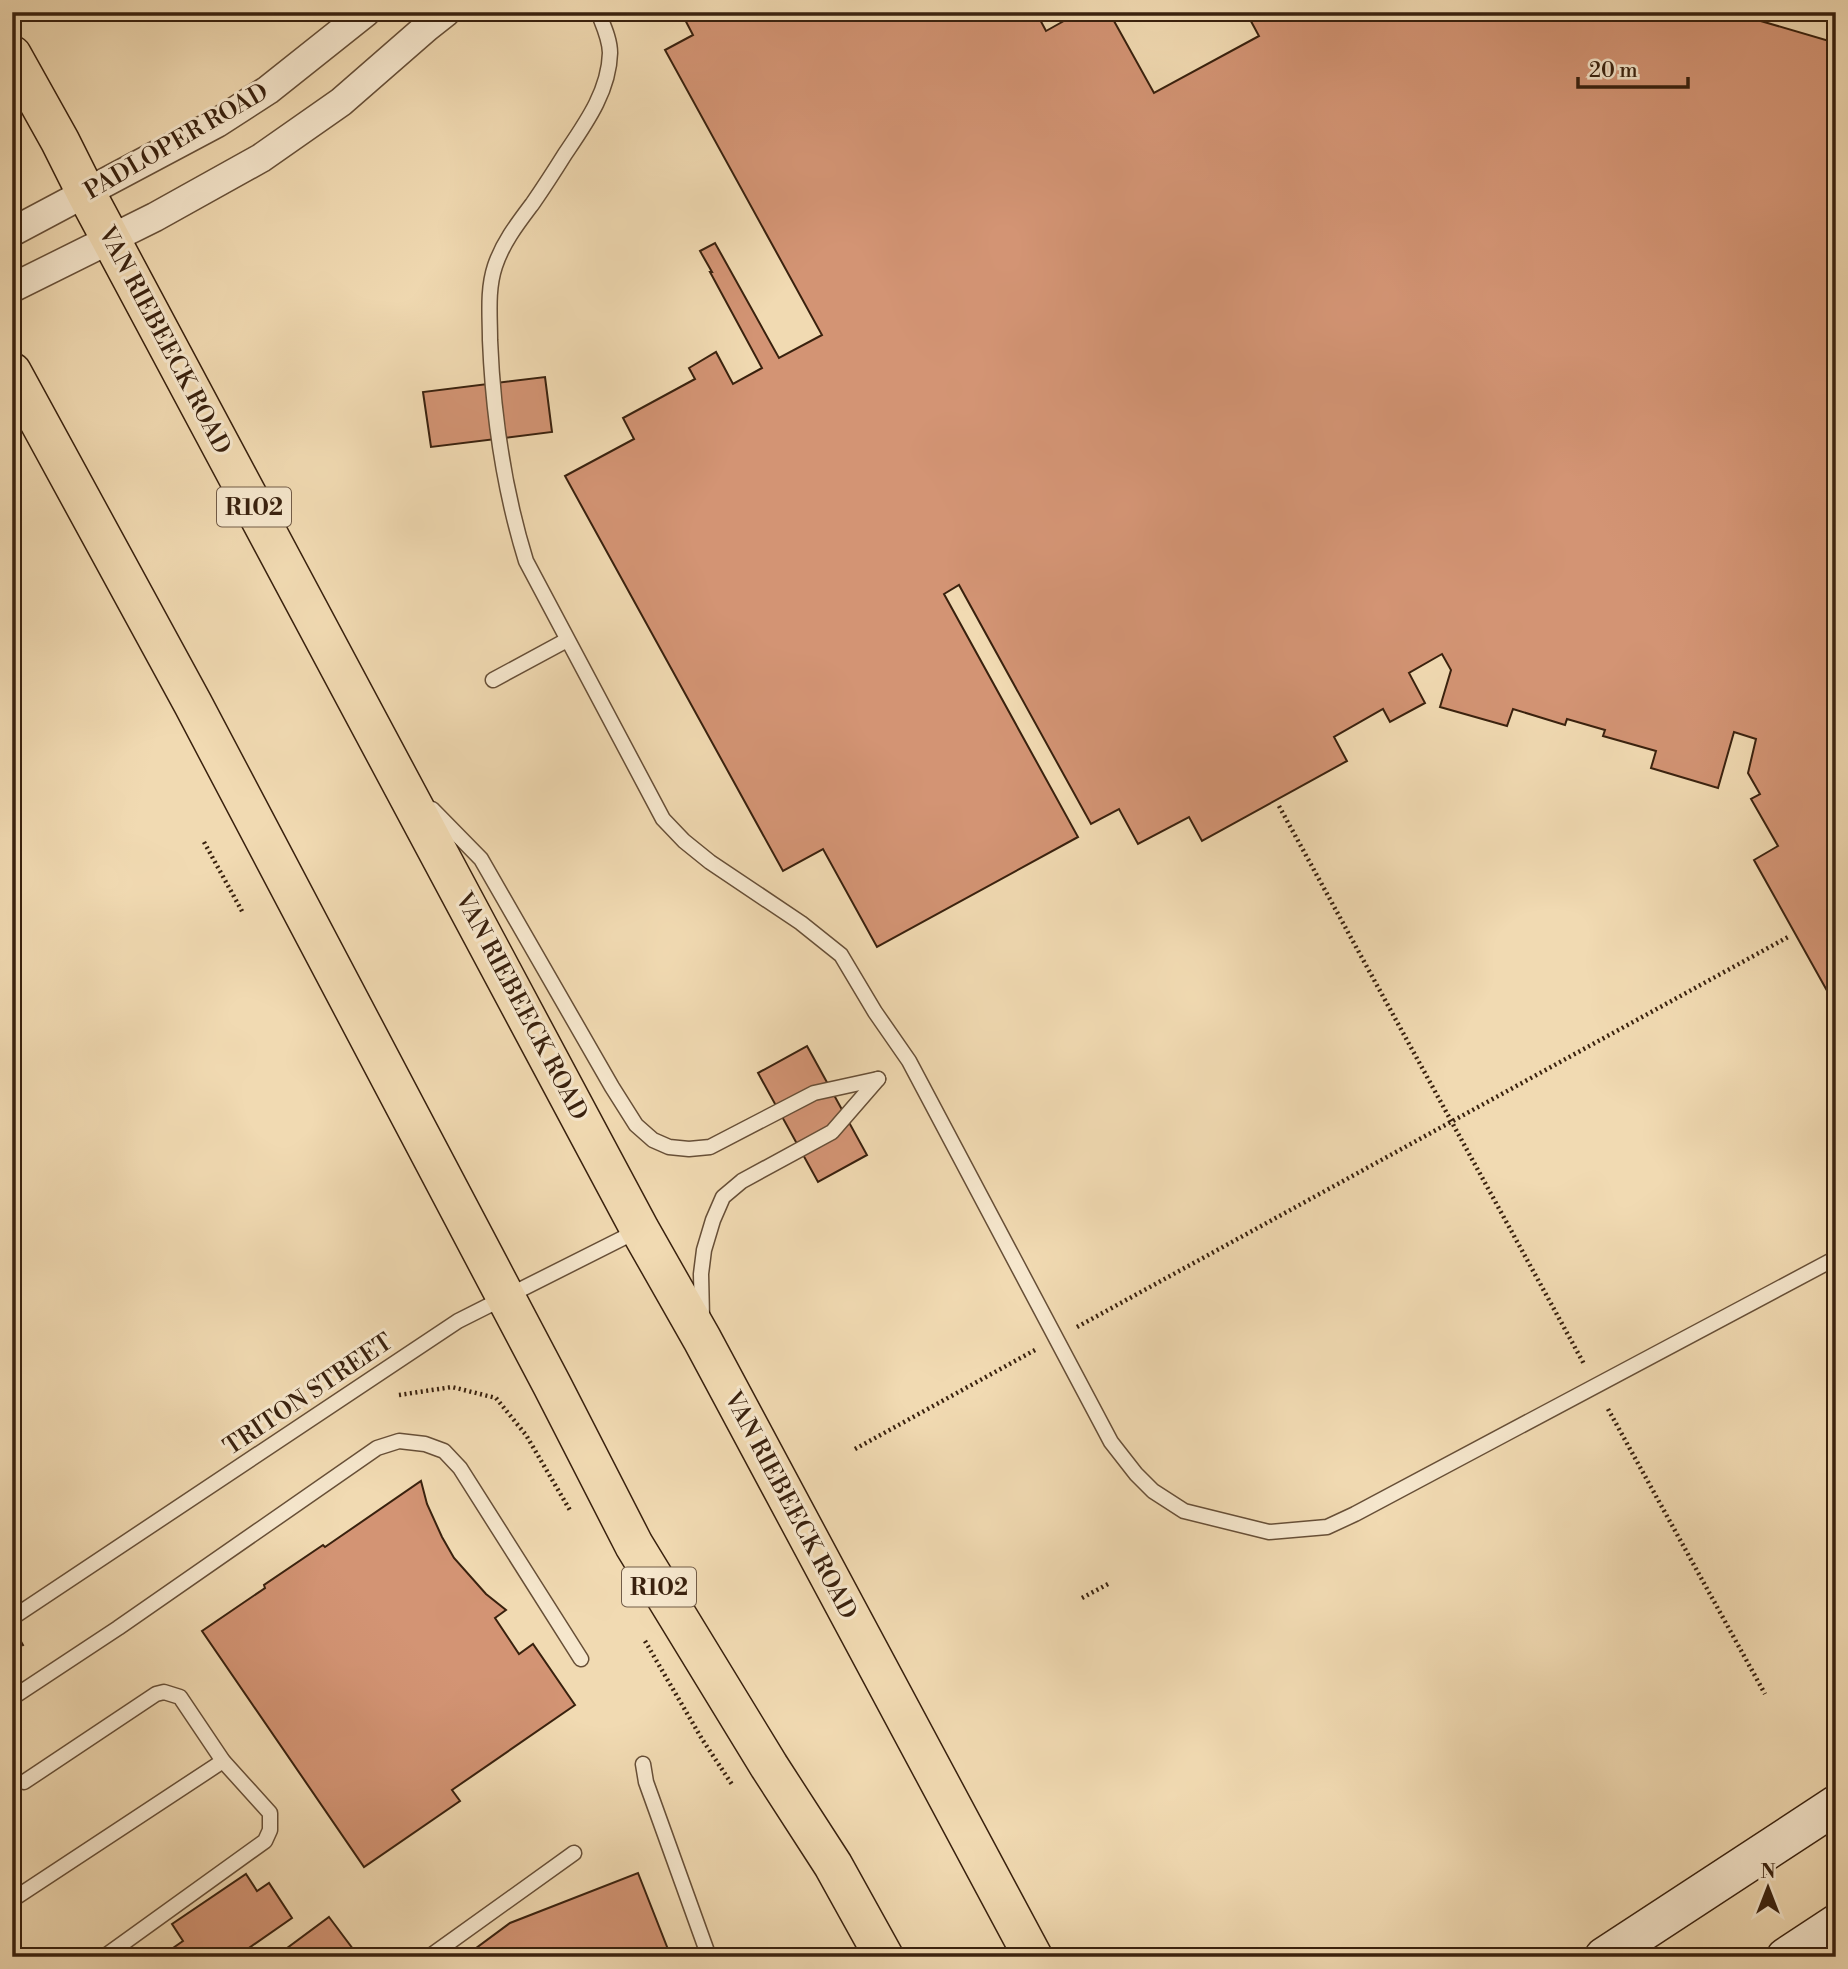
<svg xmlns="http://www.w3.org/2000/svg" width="1848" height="1969" font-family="'Libre Bodoni',serif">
<rect width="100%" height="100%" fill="#f1dab2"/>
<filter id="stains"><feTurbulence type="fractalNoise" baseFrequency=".00286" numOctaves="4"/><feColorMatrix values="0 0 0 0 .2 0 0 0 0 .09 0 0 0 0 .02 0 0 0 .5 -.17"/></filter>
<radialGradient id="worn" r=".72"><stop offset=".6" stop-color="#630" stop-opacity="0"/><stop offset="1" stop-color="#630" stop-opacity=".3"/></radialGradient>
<g fill="#d39474" stroke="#39210e" stroke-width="2">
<path d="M 681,12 L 1036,12 L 1046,31 L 1080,12 L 1109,12 L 1154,93 L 1259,36 L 1246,12 L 1730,12 L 1836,43 L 1836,1005 L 1835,1005 L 1754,860 L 1778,846 L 1751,799 L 1760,794 L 1748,773 L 1756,739 L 1734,732 L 1718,788 L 1651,768 L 1656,751 L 1603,736 L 1605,730 L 1567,719 L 1565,725 L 1513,709 L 1507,726 L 1440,707 L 1451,670 L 1442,654 L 1409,673 L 1425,703 L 1390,722 L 1383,709 L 1334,737 L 1347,761 L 1202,841 L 1189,817 L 1138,844 L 1119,809 L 1091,824 L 959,585 L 944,594 L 1078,837 L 877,947 L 823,849 L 783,871 L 565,476 L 634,439 L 623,418 L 695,379 L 689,368 L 716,352 L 733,384 L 762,368 L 710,272 L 712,272 L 700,251 L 715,243 L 779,358 L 822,335 L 665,50 L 693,35 Z"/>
<path d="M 545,377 L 552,432 L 431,447 L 423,392 Z"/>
<path d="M 807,1046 L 867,1155 L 818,1182 L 758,1073 Z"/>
<path d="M 421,1481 L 427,1504 L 442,1537 L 454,1558 L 486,1594 L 506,1610 L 495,1618 L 519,1654 L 533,1644 L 575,1705 L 452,1790 L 460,1801 L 364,1867 L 202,1631 L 265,1588 L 264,1585 L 323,1545 L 325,1547 Z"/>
<path d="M 638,1873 L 671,1957 L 464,1957 L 510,1923 Z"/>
<path d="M 246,1874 L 257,1891 L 269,1883 L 292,1918 L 236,1957 L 160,1957 L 183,1941 L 172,1924 Z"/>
<path d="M 329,1917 L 359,1957 L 275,1957 Z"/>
</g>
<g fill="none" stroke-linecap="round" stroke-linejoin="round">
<g stroke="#674f37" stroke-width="17">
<g id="lane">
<path d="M 598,12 C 603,25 610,39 610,53 C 609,91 586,123 565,154 C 555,170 544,187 533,203 C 518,223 503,242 495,266 C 487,290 490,316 490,340 C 493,414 504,490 526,561 L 663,819 L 684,841 L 710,862 L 801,923 L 841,955 L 875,1012 L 909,1061 L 1111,1442 L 1136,1474 L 1153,1491 L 1184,1511 L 1269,1532 L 1327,1527 L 1355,1514 L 1836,1258"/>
<path d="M 493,680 L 567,640"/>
<path d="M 432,809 L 481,859 L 612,1087 L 636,1125 L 653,1140 L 669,1147 L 689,1149 L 710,1147 L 814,1093 L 878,1079"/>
<path d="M 702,1317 L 701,1274 L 704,1250 L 713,1220 L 723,1197 L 742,1181 L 832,1132 L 878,1079"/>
<path d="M 12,1618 L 458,1321 L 639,1230"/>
<path d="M 12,1698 L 118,1628 L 377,1448 L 399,1441 L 425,1444 L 444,1451 L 460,1468 L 581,1659"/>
<path d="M 643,1764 L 646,1782 L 709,1957"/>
<path d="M 24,1782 L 156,1694 L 164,1692 L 180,1697 L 223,1761 L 270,1813 L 270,1830 L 265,1841 L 104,1957"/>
<path d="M 12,1900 L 223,1761"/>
<path d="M 429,1957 L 574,1853"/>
</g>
</g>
<g stroke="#674f37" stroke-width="31">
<g id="street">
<path d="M 12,232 L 217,123 L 268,90 L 366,12"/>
<path d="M 12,288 L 155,217 L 261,158 L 341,102 L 427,27 L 446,12"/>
</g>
</g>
<g stroke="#39210e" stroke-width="41">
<g id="secondary">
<path d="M 1604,1957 L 1836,1805"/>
<path d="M 1786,1957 L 1836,1924"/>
</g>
</g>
<g stroke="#39210e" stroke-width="41">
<g id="primary">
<path d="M 12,55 L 60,141 L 86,193 L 640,1230 L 702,1339 L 1033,1957"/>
<path d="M 12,372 L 193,704 L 552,1385 L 634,1545 L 769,1766 L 833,1865 L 884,1957"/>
</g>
</g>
<g stroke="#39210e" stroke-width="4.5" stroke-dasharray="2 3.5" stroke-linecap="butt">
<path d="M 1279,806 L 1584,1364"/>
<path d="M 204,842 L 243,913"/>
<path d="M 1077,1327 L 1788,937"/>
<path d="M 399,1395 L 452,1387 L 496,1398 L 526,1435 L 571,1512"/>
<path d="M 1608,1409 L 1765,1694"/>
<path d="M 855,1449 L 1035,1350"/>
<path d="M 1082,1598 L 1108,1584"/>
<path d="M 645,1641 L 702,1739 L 733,1786"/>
<path d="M 12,1650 L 24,1643"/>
</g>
<use href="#lane" stroke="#f6e7cd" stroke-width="14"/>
<use href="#street" stroke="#f6e7cd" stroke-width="28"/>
<use href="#secondary" stroke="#f6e7cd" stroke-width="38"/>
<use href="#primary" stroke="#f1dab2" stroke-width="38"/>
</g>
<g text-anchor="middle" stroke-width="6" stroke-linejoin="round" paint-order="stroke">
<g fill="#f6e7cd" stroke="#725c47" stroke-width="2">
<rect x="217" y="487.5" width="74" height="39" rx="5"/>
<rect x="622" y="1567.5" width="74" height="39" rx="5"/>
</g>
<g font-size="23" font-weight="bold" fill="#39210e">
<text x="254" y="515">R102</text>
<text x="659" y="1595">R102</text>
</g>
<g font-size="24" fill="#39210e" stroke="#f6e7cd">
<text transform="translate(176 141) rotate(-30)" y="8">PADLOPER ROAD</text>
<text transform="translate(165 340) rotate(62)" y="8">VAN RIEBEECK ROAD</text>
<text transform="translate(522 1006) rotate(62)" y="8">VAN RIEBEECK ROAD</text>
<text transform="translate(308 1394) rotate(-34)" y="8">TRITON STREET</text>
<text transform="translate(791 1505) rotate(62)" y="8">VAN RIEBEECK ROAD</text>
</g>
</g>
<rect width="1848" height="1969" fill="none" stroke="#f1dab2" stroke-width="42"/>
<rect x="14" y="14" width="1820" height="1941" fill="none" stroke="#39210e" stroke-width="3.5"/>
<rect x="21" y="21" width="1806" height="1927" fill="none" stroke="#39210e" stroke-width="2"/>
<g transform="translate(1768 1888)" stroke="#f6e7cd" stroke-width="5" paint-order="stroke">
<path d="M0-5L12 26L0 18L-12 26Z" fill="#39210e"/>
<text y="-10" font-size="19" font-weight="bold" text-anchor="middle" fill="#39210e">N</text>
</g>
<path d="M1578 77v10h110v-10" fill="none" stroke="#39210e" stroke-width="3.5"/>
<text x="1589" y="77" font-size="21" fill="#39210e" stroke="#f6e7cd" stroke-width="5" paint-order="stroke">20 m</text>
<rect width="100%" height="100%" filter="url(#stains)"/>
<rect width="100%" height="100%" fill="url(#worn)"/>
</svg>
